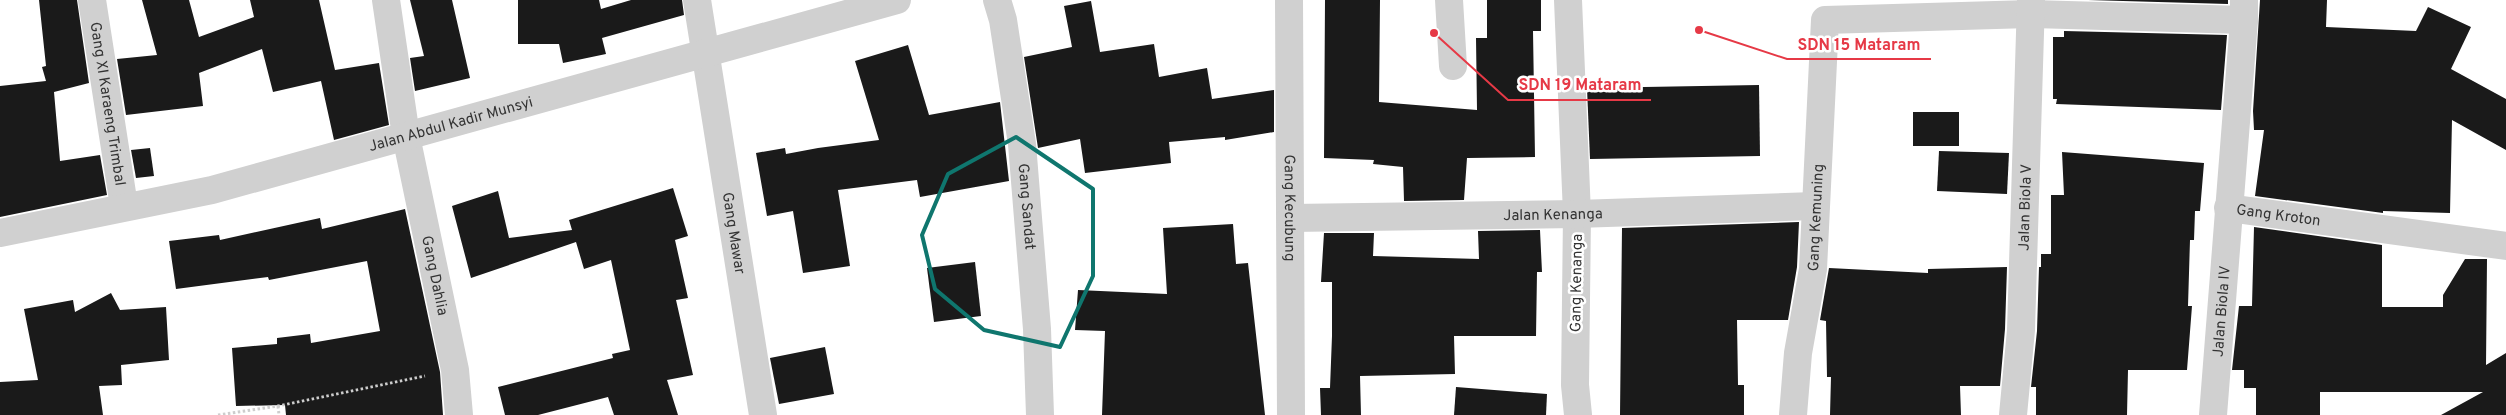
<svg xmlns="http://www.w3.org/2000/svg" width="2506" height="415" font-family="Overpass,sans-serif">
<rect width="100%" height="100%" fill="#fff"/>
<g fill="#1a1a1a">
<path d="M 39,0 L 77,0 L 89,83 L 54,92 L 60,161 L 100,155 L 107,195 L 0,217 L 0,86 L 46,81 L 42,67 L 46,66 Z"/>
<path d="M 142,0 L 189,0 L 199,37 L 254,17 L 250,0 L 319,0 L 335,70 L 379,63 L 389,125 L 334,140 L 321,81 L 273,92 L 262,49 L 199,73 L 203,106 L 126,115 L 117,59 L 157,55 Z"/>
<path d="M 410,0 L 452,0 L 470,78 L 415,91 L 410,58 L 424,56 Z"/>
<path d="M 518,0 L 599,0 L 601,9 L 631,0 L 682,0 L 684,15 L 602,38 L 606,54 L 563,63 L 559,44 L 518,44 Z"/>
<path d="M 1325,0 L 1380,0 L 1379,102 L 1477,110 L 1476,38 L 1487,38 L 1487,0 L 1541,0 L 1541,31 L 1533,31 L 1535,157 L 1467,158 L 1464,200 L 1404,201 L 1403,167 L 1373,164 L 1374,160 L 1324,158 Z"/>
<path d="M 2088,0 L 2228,0 L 2228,4 Z"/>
<path d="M 2260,0 L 2327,0 L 2326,27 L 2416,31 L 2428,7 L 2471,27 L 2451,69 L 2506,99 L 2506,150 L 2452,120 L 2450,213 L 2383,211 L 2383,213 L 2255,196 L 2264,130 L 2254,130 L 2253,111 Z"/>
<path d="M 1091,1 L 1100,52 L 1154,44 L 1159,77 L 1207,68 L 1212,99 L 1274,90 L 1274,132 L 1225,140 L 1225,137 L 1169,142 L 1171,163 L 1085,173 L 1080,139 L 1038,148 L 1024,57 L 1072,47 L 1064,6 Z"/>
<path d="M 2064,31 L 2227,35 L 2221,110 L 2056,104 L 2057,99 L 2053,99 L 2053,37 L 2064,37 Z"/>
<path d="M 908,45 L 929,115 L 1000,102 L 1009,181 L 920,197 L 917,180 L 838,190 L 850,266 L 803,273 L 793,211 L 767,216 L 756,153 L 785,148 L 786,154 L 818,148 L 879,140 L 855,61 Z"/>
<path d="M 1759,85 L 1760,156 L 1590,159 L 1587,88 Z"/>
<rect x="1913" y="112" width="46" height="34"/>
<path d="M 150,148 L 154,176 L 136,178 L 131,150 Z"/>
<path d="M 1939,151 L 2009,153 L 2007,194 L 1937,191 Z"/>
<path d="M 2062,152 L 2204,163 L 2200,211 L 2195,211 L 2194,240 L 2190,240 L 2188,306 L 2192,306 L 2187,370 L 2128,370 L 2127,415 L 2036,415 L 2036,387 L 2031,387 L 2037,331 L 2039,267 L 2041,267 L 2041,254 L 2051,254 L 2051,195 L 2064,195 Z"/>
<path d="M 673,188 L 688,236 L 675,240 L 688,298 L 676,300 L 693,375 L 667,380 L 678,415 L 614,415 L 608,397 L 538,415 L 505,415 L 498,387 L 613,358 L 612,354 L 630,350 L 611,260 L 584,269 L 576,242 L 471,278 L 452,206 L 498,191 L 509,238 L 572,230 L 569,220 Z"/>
<path d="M 405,209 L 440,372 L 443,415 L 286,415 L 285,405 L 236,406 L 232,348 L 277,344 L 277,338 L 310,334 L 311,343 L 380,331 L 367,261 L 269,280 L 268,277 L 176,289 L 169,241 L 219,235 L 220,240 L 320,218 L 322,229 Z"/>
<path d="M 1799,222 L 1797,267 L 1788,320 L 1737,320 L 1738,385 L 1744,385 L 1744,415 L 1620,415 L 1622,228 Z"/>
<path d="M 1233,224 L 1236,264 L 1248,263 L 1265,415 L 1102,415 L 1105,331 L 1075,330 L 1078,290 L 1167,294 L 1163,228 Z"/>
<path d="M 2254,227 L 2382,245 L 2382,307 L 2443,307 L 2443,295 L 2465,259 L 2487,259 L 2486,365 L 2506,353 L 2506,415 L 2441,415 L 2483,392 L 2320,392 L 2320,415 L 2256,415 L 2256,388 L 2244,388 L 2244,370 L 2232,370 L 2239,306 L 2252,306 Z"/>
<path d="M 1540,230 L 1542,272 L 1537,272 L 1536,336 L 1454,336 L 1455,374 L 1360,376 L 1361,415 L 1321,415 L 1320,388 L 1330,388 L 1332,336 L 1332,282 L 1321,282 L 1324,233 L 1374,233 L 1373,256 L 1479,259 L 1478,231 Z"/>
<path d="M 975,262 L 981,316 L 934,322 L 927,268 Z"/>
<path d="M 2007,267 L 2005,329 L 2000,386 L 1960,386 L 1961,415 L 1830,415 L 1831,377 L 1827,377 L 1826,321 L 1820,320 L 1829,268 L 1928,273 L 1928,269 Z"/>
<path d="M 111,293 L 120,310 L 166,307 L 169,360 L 121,365 L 122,385 L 99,386 L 103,415 L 0,415 L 0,382 L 38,380 L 24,309 L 73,300 L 75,312 Z"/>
<path d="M 825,347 L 834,394 L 779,404 L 770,358 Z"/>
<path d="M 1456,387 L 1547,394 L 1546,415 L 1454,415 Z"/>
</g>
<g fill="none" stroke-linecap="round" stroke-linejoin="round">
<g stroke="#cdcdcd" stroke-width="3" stroke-dasharray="2.5 2.5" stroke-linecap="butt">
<path d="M 278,406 L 279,415"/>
<path d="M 218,415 L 278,406 L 425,376"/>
</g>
<g stroke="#d0d0d0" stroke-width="28">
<path id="s1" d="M 92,0 L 124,206"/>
<path id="s2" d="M 386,0 L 406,136 L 455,370 L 459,415"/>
<path id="s3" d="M 697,0 L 763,415"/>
<path id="s4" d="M 997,0 L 1003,20 L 1022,144 L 1037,329 L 1040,415"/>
<path id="s5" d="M 1289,0 L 1291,415"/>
<path d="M 1449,0 L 1453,66"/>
<path d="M 1568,0 L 1577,214 L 1575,385 L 1578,415"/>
<path id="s6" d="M 2228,208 L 2506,246"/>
<path id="s7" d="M 1291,218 L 1577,214 L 1814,206"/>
<path id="s8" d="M 1793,415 L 1798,353 L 1813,269 L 1825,20 L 2030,14 L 2244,20"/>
<path id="s9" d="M 2013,415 L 2021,330 L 2031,0"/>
<path id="s10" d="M 2213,415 L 2244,20 L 2244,0"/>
</g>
<path stroke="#d0d0d0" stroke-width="28" id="s11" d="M 0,233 L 212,190 L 897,0"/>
</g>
<path fill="none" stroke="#0f766e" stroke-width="4" stroke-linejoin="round" d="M 1016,137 L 1093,189 L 1093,276 L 1060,347 L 984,330 L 935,289 L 922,235 L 948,174 Z"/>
<g text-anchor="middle" stroke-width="5" stroke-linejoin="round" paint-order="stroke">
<g font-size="15" fill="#333" stroke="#fff">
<text dy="5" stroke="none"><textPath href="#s1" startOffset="105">Gang XI Karaeng Trimbal</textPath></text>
<text dy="5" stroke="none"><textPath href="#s11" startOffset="464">Jalan Abdul Kadir Munsyi</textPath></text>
<text dy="5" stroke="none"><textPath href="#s4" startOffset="209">Gang Sandat</textPath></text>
<text dy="5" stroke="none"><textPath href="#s5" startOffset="208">Gang Kecubung</textPath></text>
<text dy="5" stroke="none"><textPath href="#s9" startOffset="208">Jalan Biola V</textPath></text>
<text dy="5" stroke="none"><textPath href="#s7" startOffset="262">Jalan Kenanga</textPath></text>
<text dy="5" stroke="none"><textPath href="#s6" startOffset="51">Gang Kroton</textPath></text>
<text dy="5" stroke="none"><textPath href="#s8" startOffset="199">Gang Kemuning</textPath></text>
<text dy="5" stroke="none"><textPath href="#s3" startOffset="236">Gang Mawar</textPath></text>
<text dy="5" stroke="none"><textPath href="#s2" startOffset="280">Gang Dahlia</textPath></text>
<text transform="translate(1576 283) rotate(-89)" y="5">Gang Kenanga</text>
<text dy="5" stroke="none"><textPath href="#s10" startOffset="104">Jalan Biola IV</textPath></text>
</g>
</g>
<path fill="none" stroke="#e63946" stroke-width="2" d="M1699 30L1787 59H1931M1434 33L1508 100H1651"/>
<g fill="#e63946" stroke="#fff" stroke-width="2">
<circle cx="1699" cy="30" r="5"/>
<circle cx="1434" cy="33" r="5"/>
</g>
<g font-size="16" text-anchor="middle" font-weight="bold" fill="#e63946" stroke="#fff" stroke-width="5" stroke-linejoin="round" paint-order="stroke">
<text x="1859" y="50">SDN 15 Mataram</text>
<text x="1580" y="90">SDN 19 Mataram</text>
</g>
</svg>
